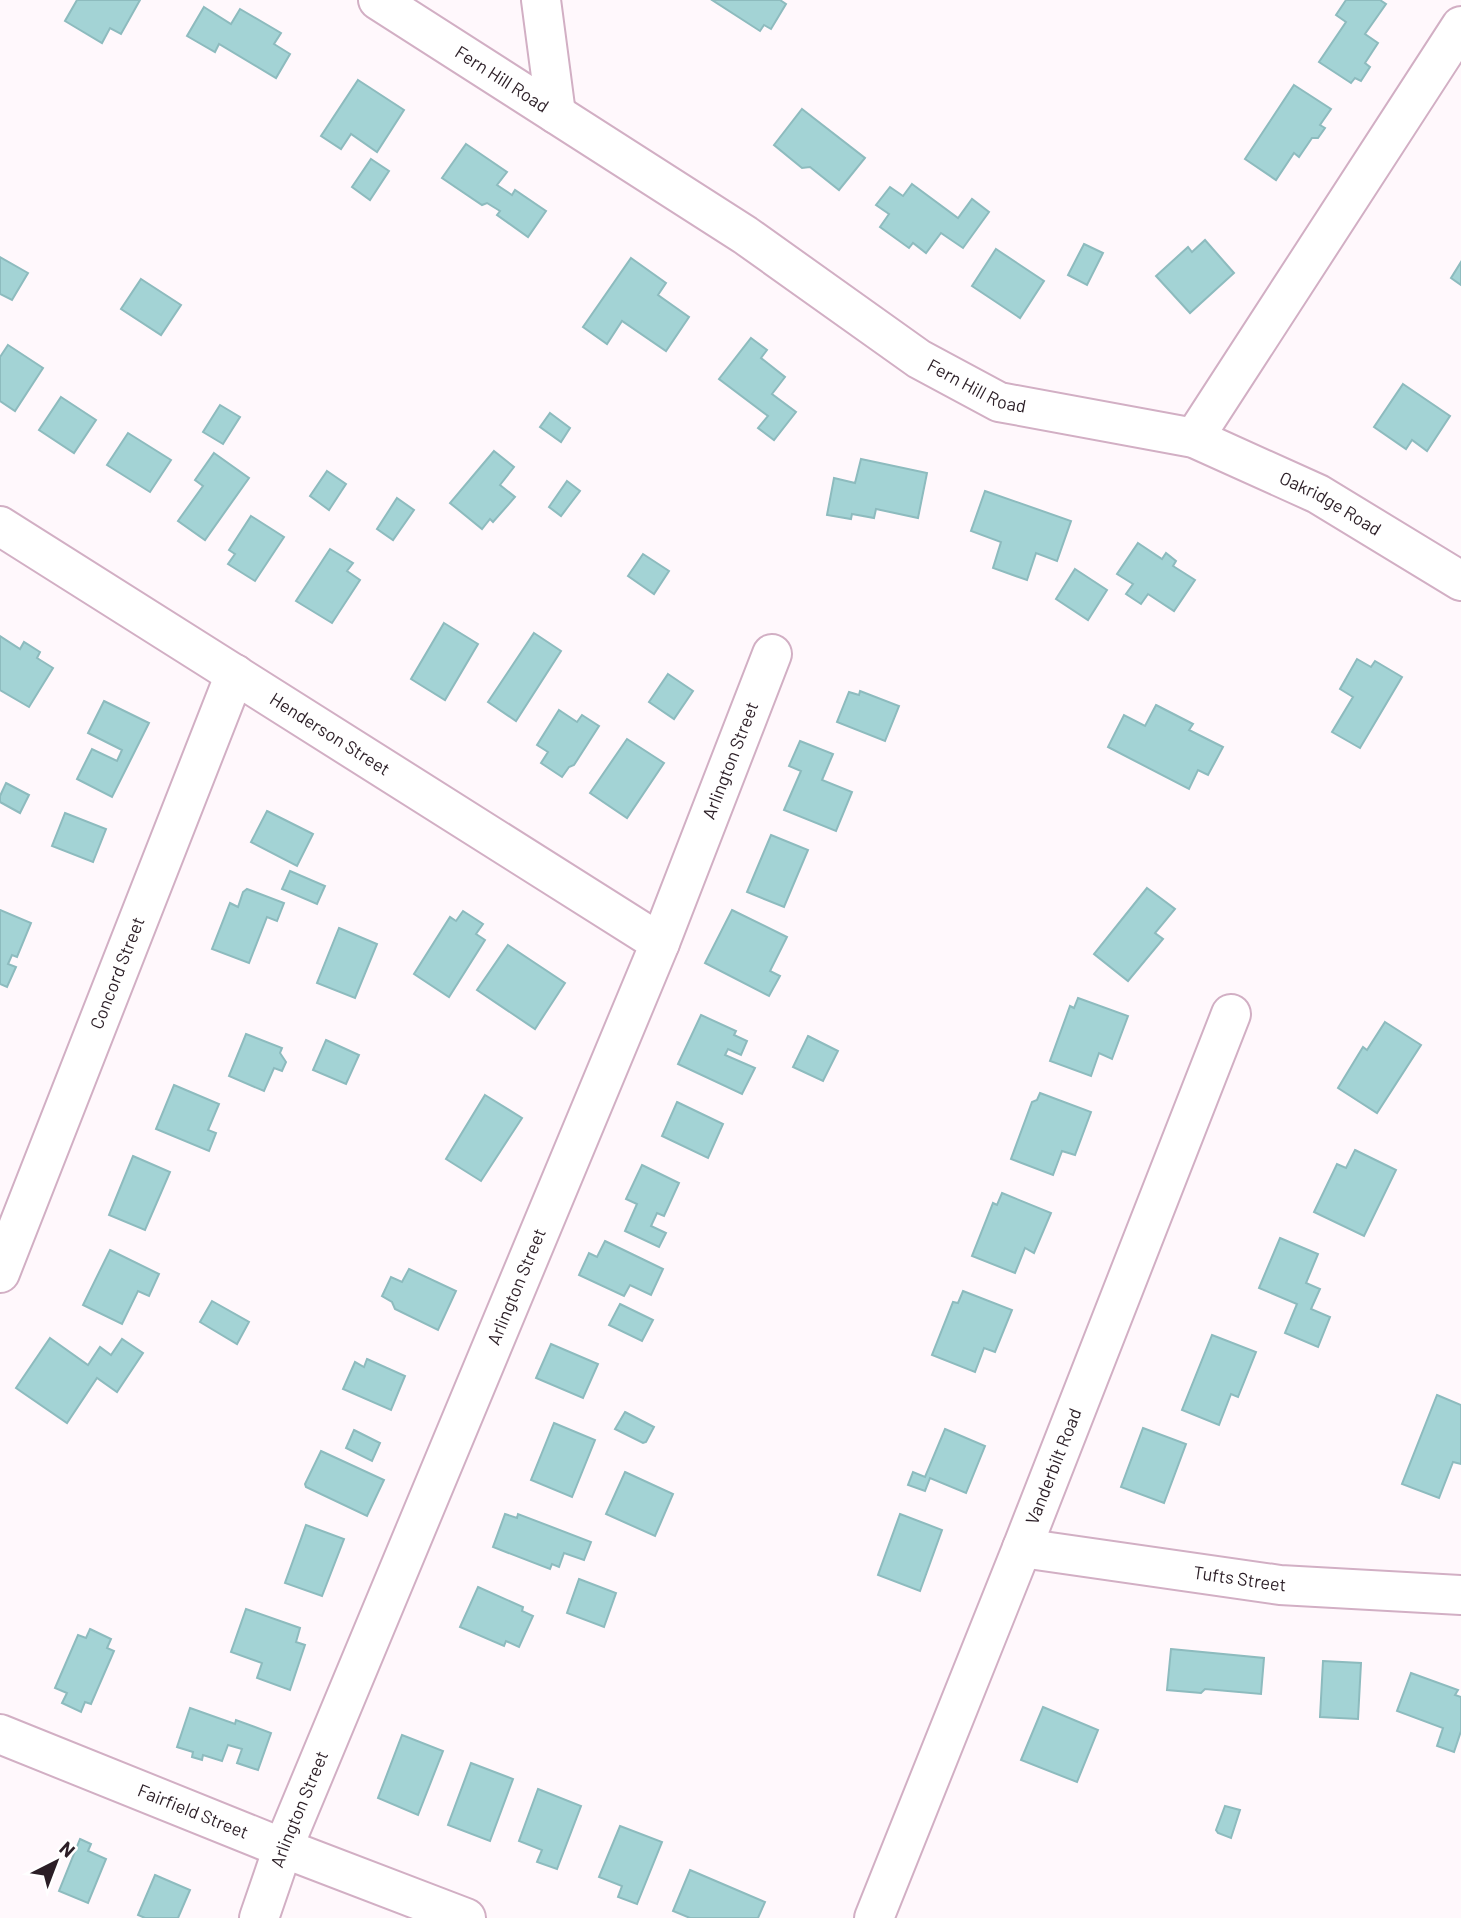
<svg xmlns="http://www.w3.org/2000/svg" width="1461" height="1918" font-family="Barlow,sans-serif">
<rect width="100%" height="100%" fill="#fff8fc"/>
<g fill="#a3d3d5" stroke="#8dbbbe" stroke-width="2">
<path d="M 77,0 L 140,0 L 121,34 L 110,28 L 102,43 L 65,21 Z"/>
<path d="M 712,0 L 780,0 L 786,4 L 771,29 L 764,25 L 760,31 Z"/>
<path d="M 1346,0 L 1380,0 L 1386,4 L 1365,34 L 1378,43 L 1365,63 L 1370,67 L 1361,81 L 1355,78 L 1351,83 L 1319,62 L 1346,22 L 1336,15 Z"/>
<path d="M 204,7 L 231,24 L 240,9 L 281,33 L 274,44 L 290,54 L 276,78 L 219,44 L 215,52 L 187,36 Z"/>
<path d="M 358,80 L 404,110 L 377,152 L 351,134 L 341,149 L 321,136 Z"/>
<path d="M 1294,85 L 1331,109 L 1320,125 L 1325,128 L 1318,138 L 1312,138 L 1299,157 L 1294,153 L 1276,180 L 1245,159 Z"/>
<path d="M 802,109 L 865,158 L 839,190 L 810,167 L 802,168 L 774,145 Z"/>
<path d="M 466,144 L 507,172 L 497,185 L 512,195 L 515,190 L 546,211 L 528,237 L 497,215 L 500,211 L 487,203 L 482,205 L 442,178 Z"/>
<path d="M 371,159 L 389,171 L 370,200 L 352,187 Z"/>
<path d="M 912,184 L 958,218 L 972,199 L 989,212 L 963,248 L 941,233 L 926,253 L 913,243 L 909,248 L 880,227 L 889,214 L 876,205 L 890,187 L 903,196 Z"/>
<path d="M 1205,240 L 1234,273 L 1190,313 L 1156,276 L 1188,247 L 1192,252 Z"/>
<path d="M 1084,244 L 1103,253 L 1087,285 L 1068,275 Z"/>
<path d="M 996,249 L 1044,281 L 1020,318 L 972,286 Z"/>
<path d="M 0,257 L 28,273 L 12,300 L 0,294 Z"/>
<path d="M 631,258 L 666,283 L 658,295 L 689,317 L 666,351 L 622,321 L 607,344 L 583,327 Z"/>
<path d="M 1461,262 L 1461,285 L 1451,278 Z"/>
<path d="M 141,279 L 181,305 L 161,335 L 121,309 Z"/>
<path d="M 751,338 L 767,350 L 761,358 L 785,377 L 772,394 L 796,412 L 774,440 L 758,428 L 768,416 L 719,379 Z"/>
<path d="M 8,345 L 43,368 L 15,411 L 0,401 L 0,357 Z"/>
<path d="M 1403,384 L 1450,416 L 1427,451 L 1412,440 L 1406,449 L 1374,427 Z"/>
<path d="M 61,397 L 96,420 L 74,453 L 39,430 Z"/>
<path d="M 220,405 L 240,417 L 223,444 L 203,432 Z"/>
<path d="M 550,413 L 570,428 L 561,442 L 540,427 Z"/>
<path d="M 128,433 L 171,460 L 150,492 L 107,465 Z"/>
<path d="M 494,451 L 514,467 L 500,485 L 515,497 L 493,522 L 490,519 L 482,529 L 450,503 Z"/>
<path d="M 214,453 L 249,478 L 205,540 L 178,521 L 203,486 L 195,480 Z"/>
<path d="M 861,459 L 927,473 L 918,518 L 876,509 L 874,518 L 852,514 L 851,519 L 827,515 L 834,478 L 855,483 Z"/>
<path d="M 327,471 L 346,484 L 329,510 L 310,496 Z"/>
<path d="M 567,481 L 580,491 L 561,516 L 549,507 Z"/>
<path d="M 985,491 L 1071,521 L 1057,561 L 1036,553 L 1027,580 L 993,568 L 1001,542 L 971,531 Z"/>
<path d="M 397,498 L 414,510 L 393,540 L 377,529 Z"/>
<path d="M 251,516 L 284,537 L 255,581 L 228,564 L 235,554 L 229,550 Z"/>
<path d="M 1138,543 L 1162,559 L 1166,553 L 1176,561 L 1173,566 L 1195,580 L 1174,611 L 1148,594 L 1141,604 L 1126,594 L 1133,584 L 1117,574 Z"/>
<path d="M 330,549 L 353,563 L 347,571 L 360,580 L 332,623 L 296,601 Z"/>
<path d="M 643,554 L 669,571 L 654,594 L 628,576 Z"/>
<path d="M 1075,569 L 1107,590 L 1088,620 L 1056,599 Z"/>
<path d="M 444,623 L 478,644 L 445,700 L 411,679 Z"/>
<path d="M 534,633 L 561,651 L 516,721 L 488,702 Z"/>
<path d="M 0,636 L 20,649 L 24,642 L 40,652 L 37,658 L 53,668 L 29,707 L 0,690 Z"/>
<path d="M 1357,659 L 1371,667 L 1375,661 L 1402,677 L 1360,748 L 1332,732 L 1353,697 L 1340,689 Z"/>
<path d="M 668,674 L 693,691 L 674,719 L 649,702 Z"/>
<path d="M 860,691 L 899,706 L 885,741 L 837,722 L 849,692 L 859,695 Z"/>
<path d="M 104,701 L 149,723 L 112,797 L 77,779 L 92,749 L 117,761 L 122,750 L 88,733 Z"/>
<path d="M 1156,705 L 1193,724 L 1189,730 L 1223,747 L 1208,775 L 1198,770 L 1189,789 L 1108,747 L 1124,715 L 1145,726 Z"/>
<path d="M 559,710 L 577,722 L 582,715 L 599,726 L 574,765 L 569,767 L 562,777 L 541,763 L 548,752 L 537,745 Z"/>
<path d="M 627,739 L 664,763 L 627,818 L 590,793 Z"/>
<path d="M 800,741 L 833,754 L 822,780 L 852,792 L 836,831 L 784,810 L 801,771 L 789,766 Z"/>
<path d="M 6,783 L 29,795 L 20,813 L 0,802 L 0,796 Z"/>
<path d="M 267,811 L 313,834 L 297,866 L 251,842 Z"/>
<path d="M 65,813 L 106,829 L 93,862 L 52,846 Z"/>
<path d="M 771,835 L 808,850 L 784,907 L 747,892 Z"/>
<path d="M 290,871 L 325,886 L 317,904 L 282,889 Z"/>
<path d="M 1147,888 L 1175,909 L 1155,933 L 1163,939 L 1128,981 L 1094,954 Z"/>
<path d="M 247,889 L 284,903 L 277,921 L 267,917 L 249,963 L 212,949 L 230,903 L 238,907 L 243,892 Z"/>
<path d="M 0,910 L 31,923 L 17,957 L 12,955 L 8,964 L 16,967 L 7,987 L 0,984 Z"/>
<path d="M 732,910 L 787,937 L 770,971 L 780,976 L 769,996 L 705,963 Z"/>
<path d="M 463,911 L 483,924 L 476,934 L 485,940 L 449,997 L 414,974 L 450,917 L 456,921 Z"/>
<path d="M 339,928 L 377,944 L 355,998 L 317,983 Z"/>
<path d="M 508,945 L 565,983 L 535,1029 L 477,990 Z"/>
<path d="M 1078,998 L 1128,1016 L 1112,1059 L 1099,1053 L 1091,1076 L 1050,1061 L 1070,1006 L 1074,1008 Z"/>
<path d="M 701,1015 L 736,1031 L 734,1035 L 747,1041 L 741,1055 L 728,1049 L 725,1055 L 755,1068 L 742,1094 L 678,1064 Z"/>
<path d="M 1385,1022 L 1421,1045 L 1377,1113 L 1338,1088 L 1363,1047 L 1367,1050 Z"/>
<path d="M 246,1034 L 282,1048 L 280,1053 L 286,1062 L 282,1071 L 274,1068 L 264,1091 L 229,1076 Z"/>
<path d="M 808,1036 L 838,1051 L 823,1081 L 793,1067 Z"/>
<path d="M 326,1040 L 359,1055 L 346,1084 L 313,1070 Z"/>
<path d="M 174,1085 L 219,1104 L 208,1130 L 216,1133 L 209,1151 L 156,1129 Z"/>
<path d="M 1040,1093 L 1091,1112 L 1075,1155 L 1062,1151 L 1053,1175 L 1011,1159 L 1032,1102 L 1037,1100 Z"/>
<path d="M 485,1095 L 522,1118 L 481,1181 L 446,1159 Z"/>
<path d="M 677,1102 L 723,1124 L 708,1158 L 662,1136 Z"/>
<path d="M 1355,1150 L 1396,1170 L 1364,1236 L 1314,1212 L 1337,1164 L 1346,1168 Z"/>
<path d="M 133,1156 L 170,1172 L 145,1230 L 109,1215 Z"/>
<path d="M 642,1165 L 679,1183 L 664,1216 L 657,1213 L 651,1226 L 666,1233 L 659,1247 L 625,1231 L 637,1204 L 626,1199 Z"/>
<path d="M 1002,1193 L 1051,1213 L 1034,1253 L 1025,1248 L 1015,1273 L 972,1256 L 993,1203 L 997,1205 Z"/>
<path d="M 1280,1238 L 1318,1254 L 1306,1283 L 1320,1289 L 1311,1309 L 1330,1317 L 1318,1347 L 1285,1333 L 1297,1304 L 1259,1288 Z"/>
<path d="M 605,1241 L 663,1269 L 651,1295 L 630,1285 L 624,1296 L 579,1275 L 589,1253 L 597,1257 Z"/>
<path d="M 110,1250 L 159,1274 L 149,1296 L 138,1291 L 122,1324 L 83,1305 Z"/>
<path d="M 409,1269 L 456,1291 L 438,1330 L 395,1309 L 392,1302 L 382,1296 L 391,1277 L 402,1282 Z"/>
<path d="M 963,1291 L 1012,1310 L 995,1352 L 984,1348 L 975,1372 L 932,1355 L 953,1302 L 958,1303 Z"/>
<path d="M 212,1301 L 249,1322 L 237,1344 L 200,1322 Z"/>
<path d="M 620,1304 L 653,1320 L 642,1341 L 609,1325 Z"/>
<path d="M 1212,1335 L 1256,1352 L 1238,1397 L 1231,1394 L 1219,1425 L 1182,1410 Z"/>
<path d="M 50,1338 L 88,1365 L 100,1347 L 111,1355 L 122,1339 L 143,1353 L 117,1392 L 97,1378 L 67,1423 L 16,1388 Z"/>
<path d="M 551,1344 L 598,1364 L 583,1398 L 536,1378 Z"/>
<path d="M 367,1359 L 405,1376 L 391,1410 L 343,1389 L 355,1362 L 364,1367 Z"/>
<path d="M 1437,1395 L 1461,1405 L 1461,1464 L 1453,1462 L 1439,1498 L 1402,1484 Z"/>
<path d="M 625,1412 L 654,1427 L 646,1442 L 643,1443 L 615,1429 Z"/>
<path d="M 554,1423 L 595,1440 L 572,1497 L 531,1480 Z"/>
<path d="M 1143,1428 L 1186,1444 L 1164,1503 L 1121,1487 Z"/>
<path d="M 945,1429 L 985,1446 L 966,1493 L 930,1478 L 925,1491 L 908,1485 L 913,1472 L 925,1477 Z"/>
<path d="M 354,1430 L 380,1443 L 372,1461 L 346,1448 Z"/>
<path d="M 321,1451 L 384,1480 L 367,1516 L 306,1487 L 305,1484 Z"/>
<path d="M 625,1472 L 673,1494 L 655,1536 L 606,1514 Z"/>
<path d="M 505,1514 L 517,1518 L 518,1514 L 591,1542 L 584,1560 L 564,1553 L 559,1567 L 552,1564 L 550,1569 L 493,1547 Z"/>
<path d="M 900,1514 L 942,1530 L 920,1591 L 878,1575 Z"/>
<path d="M 306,1525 L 344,1539 L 322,1596 L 285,1583 Z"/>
<path d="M 579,1579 L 616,1593 L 604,1627 L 567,1613 Z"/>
<path d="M 478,1587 L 523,1607 L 522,1611 L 533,1616 L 519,1647 L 506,1641 L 504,1646 L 460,1627 Z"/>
<path d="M 246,1609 L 300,1628 L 296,1642 L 305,1645 L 290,1690 L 257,1678 L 262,1663 L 231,1652 Z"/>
<path d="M 90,1629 L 111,1639 L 107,1648 L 114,1651 L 91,1704 L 85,1702 L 81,1712 L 62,1703 L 67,1693 L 55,1688 L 78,1635 L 86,1638 Z"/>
<path d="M 1171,1649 L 1264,1658 L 1261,1694 L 1205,1689 L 1201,1693 L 1167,1690 Z"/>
<path d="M 1323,1661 L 1361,1663 L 1358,1719 L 1320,1717 Z"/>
<path d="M 1411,1673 L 1458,1690 L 1455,1695 L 1461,1697 L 1461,1731 L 1454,1752 L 1437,1746 L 1443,1728 L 1397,1711 Z"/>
<path d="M 1043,1707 L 1098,1730 L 1077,1782 L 1021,1760 Z"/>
<path d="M 190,1708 L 235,1724 L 236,1720 L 271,1733 L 258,1770 L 237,1763 L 242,1749 L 228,1745 L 222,1761 L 203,1755 L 202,1760 L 192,1757 L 193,1752 L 177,1747 Z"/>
<path d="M 402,1735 L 443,1751 L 418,1815 L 378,1798 Z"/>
<path d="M 471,1763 L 513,1779 L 490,1841 L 448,1825 Z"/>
<path d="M 538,1789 L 581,1806 L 557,1869 L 537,1862 L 542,1850 L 519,1841 Z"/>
<path d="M 1225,1806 L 1240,1810 L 1231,1838 L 1218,1833 L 1216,1830 Z"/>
<path d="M 620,1826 L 662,1842 L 637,1904 L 618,1897 L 622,1886 L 599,1877 Z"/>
<path d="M 80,1839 L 91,1844 L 88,1851 L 106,1859 L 88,1903 L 59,1891 Z"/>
<path d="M 690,1870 L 765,1902 L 758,1918 L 690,1918 L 673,1911 Z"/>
<path d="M 155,1875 L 190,1890 L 178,1918 L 145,1918 L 138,1915 Z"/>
</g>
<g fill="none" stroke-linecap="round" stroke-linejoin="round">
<g stroke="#d2afc4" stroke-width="42">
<g id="minor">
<path id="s1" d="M 378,0 L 745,235 L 919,359 L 999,402 L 1194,438 L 1318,494 L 1461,581"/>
<path d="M 541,0 L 556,114"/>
<path d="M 1194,438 L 1461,26"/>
<path id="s2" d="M 0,526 L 660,943"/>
<path id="s3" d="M 0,1273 L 235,674"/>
<path id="s4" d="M 1022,1548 L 1280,1585 L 1461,1595"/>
<path id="s5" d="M 0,1734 L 283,1848 L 466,1918"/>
<path id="s6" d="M 259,1918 L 283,1848 L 660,943 L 772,654"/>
<path id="s7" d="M 874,1918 L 1022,1548 L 1231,1014"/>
</g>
</g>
<use href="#minor" stroke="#fff" stroke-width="38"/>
</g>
<g text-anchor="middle" stroke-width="6" stroke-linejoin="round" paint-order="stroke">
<g font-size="18" fill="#2b1e26" stroke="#fff">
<text dy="6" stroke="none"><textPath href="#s1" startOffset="147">Fern Hill Road</textPath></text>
<text dy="6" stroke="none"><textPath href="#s1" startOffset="714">Fern Hill Road</textPath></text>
<text dy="6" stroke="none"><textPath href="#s1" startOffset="1090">Oakridge Road</textPath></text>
<text dy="6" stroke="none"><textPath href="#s2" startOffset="390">Henderson Street</textPath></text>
<text dy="6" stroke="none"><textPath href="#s6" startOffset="1250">Arlington Street</textPath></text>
<text dy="6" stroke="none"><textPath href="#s3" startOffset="322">Concord Street</textPath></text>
<text dy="6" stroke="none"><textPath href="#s6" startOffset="682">Arlington Street</textPath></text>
<text dy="6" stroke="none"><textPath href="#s7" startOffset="486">Vanderbilt Road</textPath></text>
<text dy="6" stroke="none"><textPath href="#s4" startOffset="220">Tufts Street</textPath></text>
<text dy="6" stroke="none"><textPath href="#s6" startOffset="116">Arlington Street</textPath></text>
<text dy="6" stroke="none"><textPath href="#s5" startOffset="208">Fairfield Street</textPath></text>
</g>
</g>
<g transform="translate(56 1862) rotate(42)" stroke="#ffffff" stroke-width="5" paint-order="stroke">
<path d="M0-5L12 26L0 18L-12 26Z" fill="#2b1e26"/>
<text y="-10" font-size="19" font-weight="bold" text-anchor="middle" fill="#2b1e26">N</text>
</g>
</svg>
